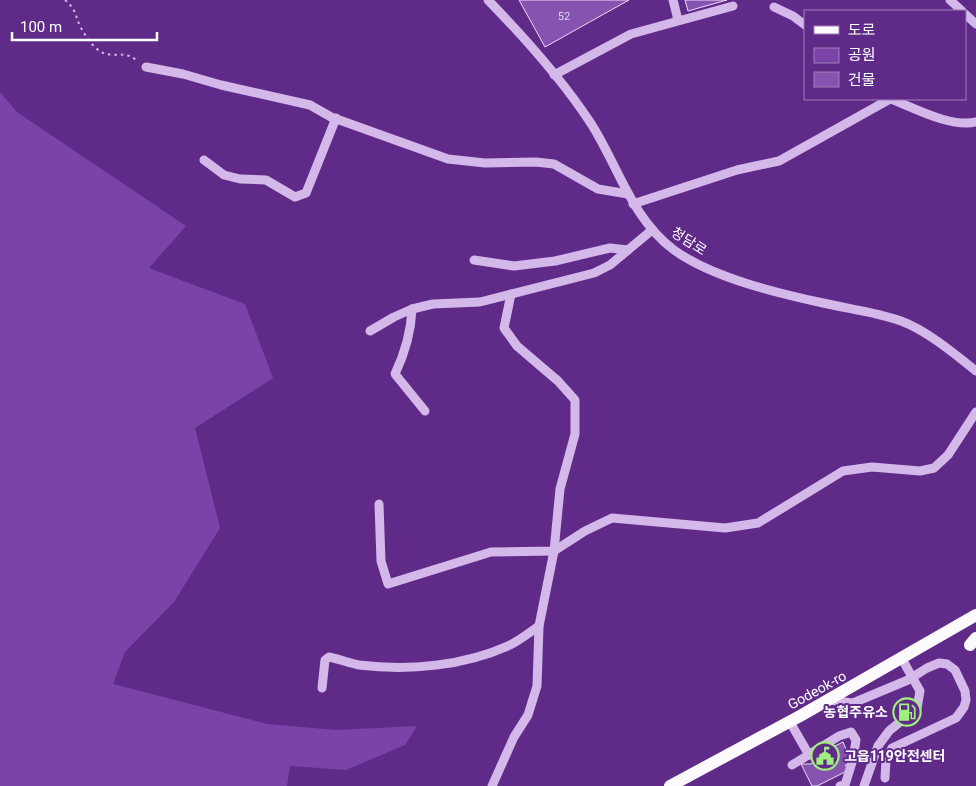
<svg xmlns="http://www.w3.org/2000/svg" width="976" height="786" font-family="Roboto,'Noto Sans KR',sans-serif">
<rect width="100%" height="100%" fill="#602a89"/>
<path fill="#7b42a8" d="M 0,92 L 17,112 L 186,226 L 149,268 L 245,304 L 273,378 L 195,428 L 220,528 L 174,602 L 125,652 L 113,684 L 268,724 L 336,730 L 417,726 L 405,745 L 346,770 L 290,766 L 287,786 L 0,786 Z"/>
<g fill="#8653b1" stroke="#ebdbf7">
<path d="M 519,0 L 629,0 L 545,47 Z"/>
<path d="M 685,0 L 727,0 L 688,11 Z"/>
<path d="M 843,742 L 852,764 L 845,765 L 849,770 L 817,786 L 812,786 L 801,764 L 811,764 L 817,758 L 820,760 L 829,755 L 827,750 Z"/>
</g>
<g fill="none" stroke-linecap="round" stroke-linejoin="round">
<path stroke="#d3b8e9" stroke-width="2" stroke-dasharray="2.5 4" stroke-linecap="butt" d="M 65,0 C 76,9 75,15 80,26 C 84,34 90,43 96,48 C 110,62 124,47 138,62"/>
<g stroke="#d3b8e9" stroke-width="9">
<path d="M 488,0 C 525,38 561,78 590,122 C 618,165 631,218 674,250 C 713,278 777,293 823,303 C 849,309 876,312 901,321 C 926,330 955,354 976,371"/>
<path d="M 673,0 L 678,20"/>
<path d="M 950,0 L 962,11"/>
<path d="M 774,7 L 793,16 L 805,25"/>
<path d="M 965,14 L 976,24"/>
<path d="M 146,67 L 183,74 L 221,85 L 310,105 L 331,117 L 448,159 L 485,163 L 536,162 L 554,164 L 598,189 L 628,194"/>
<path d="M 554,75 L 631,34 L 733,6"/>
<path d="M 891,99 C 914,108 951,128 976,122"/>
<path d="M 204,160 L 224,175 L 240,179 L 266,180 L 295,197 L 306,193 L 336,118"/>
<path d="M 633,204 L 737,170 L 779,161 L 890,99"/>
<path d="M 474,260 L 514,266 L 555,261 L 610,248 L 628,250"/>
<path d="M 412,309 C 411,333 405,353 395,374 L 425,411"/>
<path d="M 370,331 L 394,317 L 412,309 L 433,304 L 480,302 L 594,273 L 610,265 L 652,230"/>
<path d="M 379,504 L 381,561 L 388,584 L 491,552 L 554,551 L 585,531 L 612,518 L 725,528 L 758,523 L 843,471 L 872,467 L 920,471 L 934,468 L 948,455 L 976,412"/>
<path d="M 322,688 L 325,660 L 329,657 C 339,659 349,663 359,665 C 409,671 464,666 510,645 C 520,640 530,632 539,626"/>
<path d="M 829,700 L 853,703 L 908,680 L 927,668 L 939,663 L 947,664 L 955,670 L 965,691 L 966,700 L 964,707 L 956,718 L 892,748 L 886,760 L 885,778"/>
<path d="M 790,722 L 809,755"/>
<path d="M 792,765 L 839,736 L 851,732 L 856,740 L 853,759 L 845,785 L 840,786"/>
<path d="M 492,786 L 514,737 L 528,715 L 537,686 L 539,626 L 554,551 L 560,489 L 575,434 L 575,400 L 558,381 L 517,346 L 504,328 L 511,294"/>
<path d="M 864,786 L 878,746 L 889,731 L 917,708 L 920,691 L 902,659"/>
</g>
<g stroke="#fdfafe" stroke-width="12">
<path d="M 970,645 L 976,638"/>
<path d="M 670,786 L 800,716 L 976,615"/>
</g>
</g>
<defs>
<g id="fuel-ring" transform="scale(1.4375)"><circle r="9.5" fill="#602a89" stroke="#9fef7f" stroke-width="1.5"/><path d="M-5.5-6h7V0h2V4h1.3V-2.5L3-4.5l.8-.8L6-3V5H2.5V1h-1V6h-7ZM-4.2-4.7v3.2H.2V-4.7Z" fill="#9fef7f"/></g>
<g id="civic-ring" transform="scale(1.4375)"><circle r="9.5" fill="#602a89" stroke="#9fef7f" stroke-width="1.5"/><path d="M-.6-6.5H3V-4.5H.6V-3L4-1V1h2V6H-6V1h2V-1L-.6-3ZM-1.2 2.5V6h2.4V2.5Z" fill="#9fef7f"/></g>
</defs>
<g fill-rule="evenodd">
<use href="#fuel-ring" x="907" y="712"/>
<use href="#civic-ring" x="825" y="756"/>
</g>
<g text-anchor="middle" stroke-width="4" stroke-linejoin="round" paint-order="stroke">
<g font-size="11" fill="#e1d4ec">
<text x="564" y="20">52</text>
</g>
<g font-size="14" fill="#fff" stroke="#602a89">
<text transform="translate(689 241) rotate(33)" y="5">청담로</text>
<text transform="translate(817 690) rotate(-29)" y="5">Godeok-ro</text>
</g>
<g font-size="14" font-weight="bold" fill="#fff" stroke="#602a89" text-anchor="end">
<text x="888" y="717">농협주유소</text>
<text x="844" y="761" text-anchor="start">고읍119안전센터</text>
</g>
</g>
<rect x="804" y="10" width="162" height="90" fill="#602a89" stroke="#a07fb8"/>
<rect x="814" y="26" width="25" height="8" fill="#fdfafe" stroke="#a07fb8"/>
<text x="848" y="35" font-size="15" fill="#ffffff">도로</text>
<rect x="814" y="48" width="25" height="15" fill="#7b42a8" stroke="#a07fb8"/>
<text x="848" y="60" font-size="15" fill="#ffffff">공원</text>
<rect x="814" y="72" width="25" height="15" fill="#8653b1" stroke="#a07fb8"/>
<text x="848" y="85" font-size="15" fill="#ffffff">건물</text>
<path d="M12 32v8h145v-8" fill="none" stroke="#ffffff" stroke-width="2.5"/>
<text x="20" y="32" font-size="15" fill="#ffffff" stroke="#602a89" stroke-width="4" paint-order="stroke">100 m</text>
</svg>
